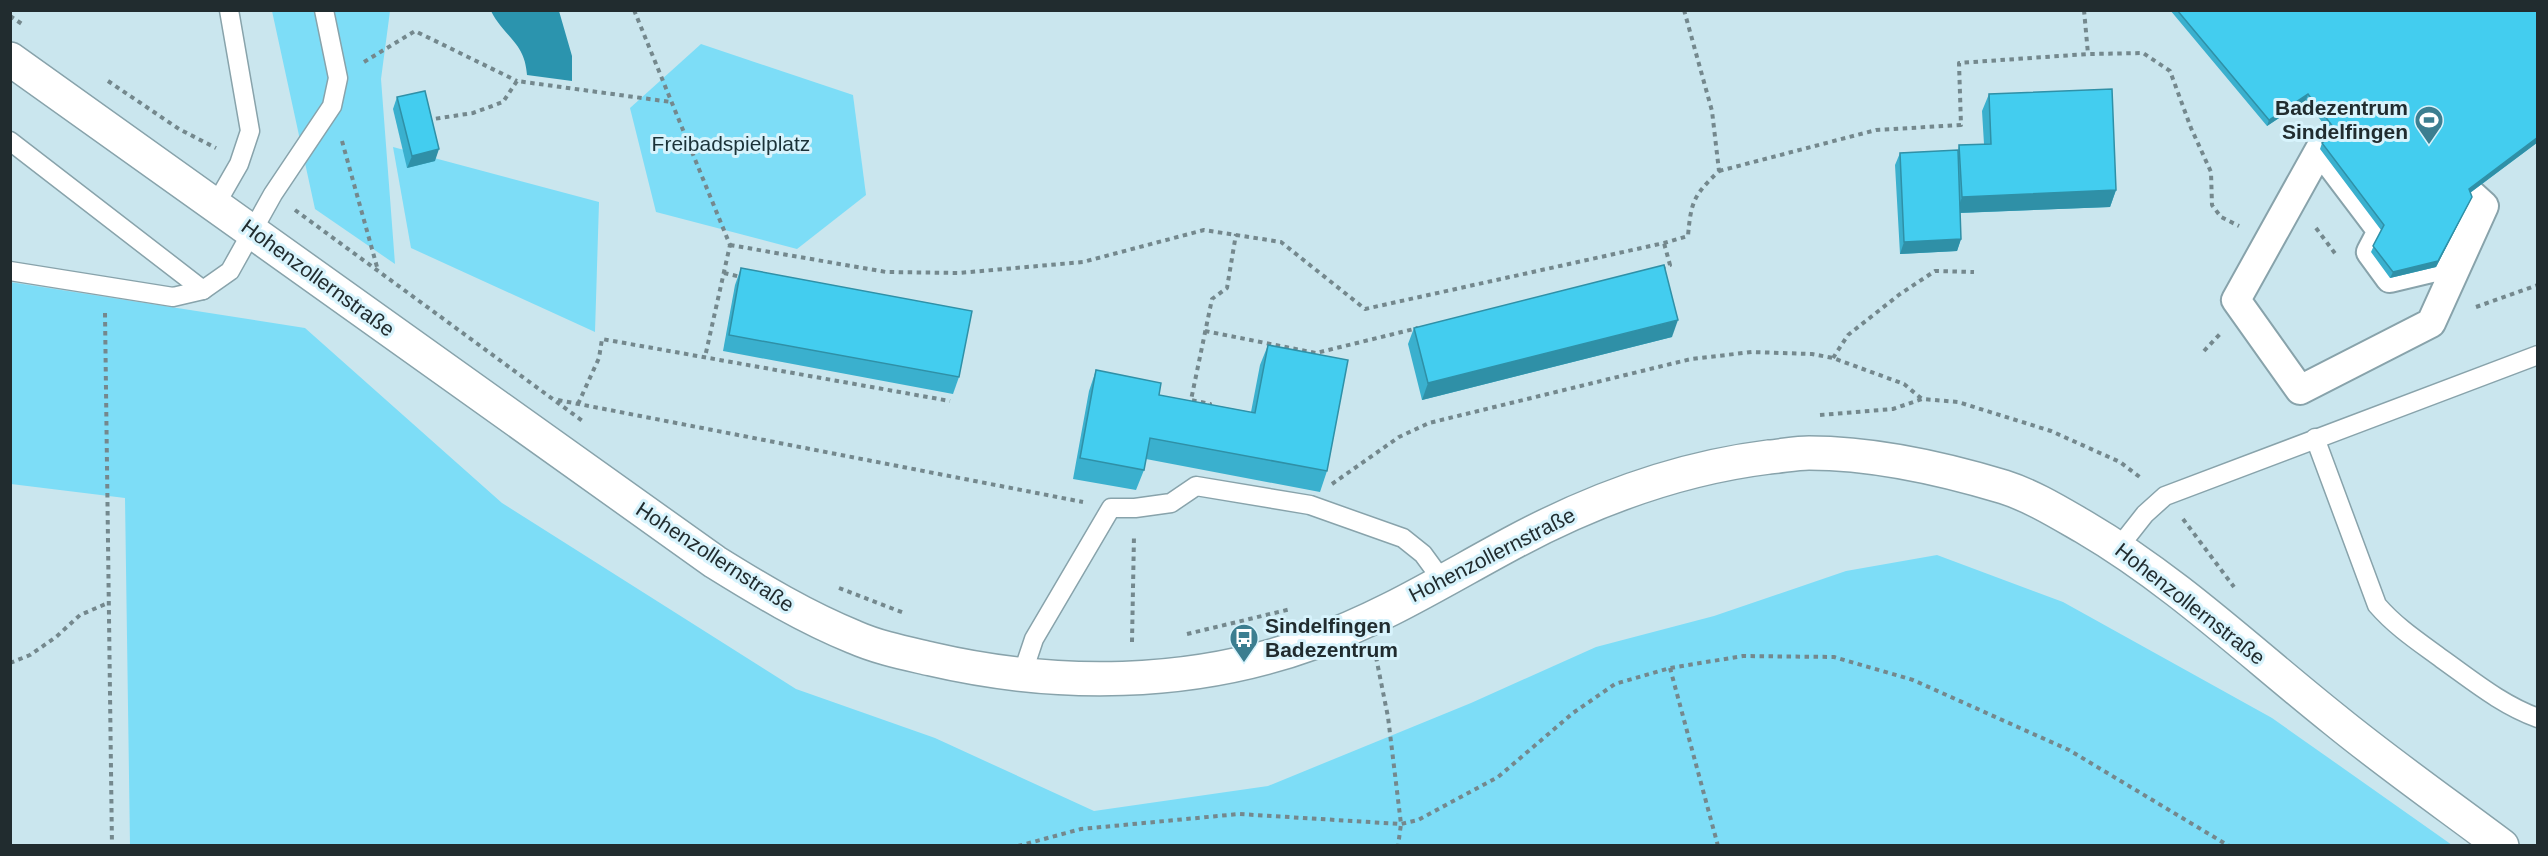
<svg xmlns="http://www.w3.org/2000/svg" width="2548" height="856" font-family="Helvetica,sans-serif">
<rect width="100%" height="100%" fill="#cae6ee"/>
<g fill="#7dddf7">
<path d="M 272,11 L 390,11 L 381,79 L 395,264 L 315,209 Z"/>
<path d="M 701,44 L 853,95 L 866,195 L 797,249 L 656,212 L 630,108 Z"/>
<path d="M 393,147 L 599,202 L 595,332 L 411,248 Z"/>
<path d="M 10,282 L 305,328 L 502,503 L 796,689 L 935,738 L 1094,811 L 1268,786 L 1471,703 L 1596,647 L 1714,616 L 1846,571 L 1937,555 L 2063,602 L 2272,718 L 2452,845 L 130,845 L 125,498 L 11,484 Z"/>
</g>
<path fill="#2b94ae" d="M 491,11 L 559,11 L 572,56 L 572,81 L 527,75 C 525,42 504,37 491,11 Z"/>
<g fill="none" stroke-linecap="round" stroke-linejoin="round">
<g stroke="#88a3ab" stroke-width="21">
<g id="service">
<path d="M 10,141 L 203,290"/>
<path d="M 216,204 L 239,164 L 250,131 L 229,10"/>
<path d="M 10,271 L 173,297 L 203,290 L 230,271 L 273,194 L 332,106 L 338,78 L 324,10"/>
<path d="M 2315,438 L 2377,605 C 2396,627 2419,642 2442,659 C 2473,681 2502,705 2538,718"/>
<path d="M 2119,547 L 2145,514 L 2165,496 L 2538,355"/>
<path d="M 1022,675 L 1034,639 L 1111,508 L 1135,508 L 1171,503 L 1196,486 L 1310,505 L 1403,538 L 1423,554 L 1442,580"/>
</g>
</g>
<g stroke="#88a3ab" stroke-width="32">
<path id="pedestrian" d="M 2320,149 L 2382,231 L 2371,252 L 2390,278 L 2436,267 L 2473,196 L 2484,206 L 2431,323 L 2300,390 L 2236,300 Z"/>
</g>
<g stroke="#88a3ab" stroke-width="36">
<path id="tertiary" d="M 10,59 L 715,562 C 760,590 805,617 854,637 C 879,648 905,653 931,659 C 1056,688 1191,687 1312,643 C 1384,618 1450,576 1516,541 C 1595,499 1680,468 1769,457 C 1782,456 1796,453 1809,453 C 1875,453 1941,468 2004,487 C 2032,496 2058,512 2084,527 C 2176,581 2252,654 2335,720 C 2389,764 2446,804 2502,846"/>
</g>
<g stroke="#74888d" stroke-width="4" stroke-dasharray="4.5 4.5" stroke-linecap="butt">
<path d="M 634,10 L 730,245 L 705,357"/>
<path d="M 2084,10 L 2088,54"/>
<path d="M 10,16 L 22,24"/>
<path d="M 364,62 L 415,31 L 517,81"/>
<path d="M 108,81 L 179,129 L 216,148"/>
<path d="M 427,120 L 473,113 L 503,102 L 517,81 L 671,102"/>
<path d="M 342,141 L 377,267"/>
<path d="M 1719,171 L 1876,130 L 1961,125 L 1959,63 L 2088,54 L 2143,53 L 2170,71 L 2191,128 L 2211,172 L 2212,205 L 2221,217 L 2239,226"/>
<path d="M 295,210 L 584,422"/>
<path d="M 2316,228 L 2337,256"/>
<path d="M 730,245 L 886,272 L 959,273 L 1083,262 L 1204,230 L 1281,242 L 1365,309 L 1664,243 L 1688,236 C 1691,201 1694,195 1719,171 L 1712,111 L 1684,10"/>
<path d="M 1661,268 L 1670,265 L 1664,243"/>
<path d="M 724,273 L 741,277"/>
<path d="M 2476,307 L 2538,285"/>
<path d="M 105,313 L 112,846"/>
<path d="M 1205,331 L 1316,353 L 1418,328"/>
<path d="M 2204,351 L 2220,334"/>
<path d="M 1833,358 L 1848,335 L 1900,294 L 1935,271 L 1974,272"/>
<path d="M 558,400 L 1083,502"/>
<path d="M 578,404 L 599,358 L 602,339 L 950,401"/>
<path d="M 1209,408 L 1210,404 L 1191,400 L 1212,299 L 1227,288 L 1236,234"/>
<path d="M 1820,415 L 1893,409 L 1922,399 L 1958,402 L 2051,431 L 2120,462 L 2141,478"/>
<path d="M 1332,484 L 1399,437 L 1429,423 L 1691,359 L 1752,352 L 1812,354 L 1833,358 L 1904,384 L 1922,399"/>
<path d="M 2183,519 L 2234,587"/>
<path d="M 839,588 L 904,613"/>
<path d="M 1187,634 L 1291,609"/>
<path d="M 1132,642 L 1134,535"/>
<path d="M 1376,657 L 1388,717 L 1401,824 L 1398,846"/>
<path d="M 10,663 L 30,655 L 56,637 L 80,615 L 108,603"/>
<path d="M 1670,668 L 1718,846"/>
<path d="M 1018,846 L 1081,829 L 1239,814 L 1401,824 L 1418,820 L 1498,777 L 1573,713 L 1615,684 L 1670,668 L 1743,656 L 1834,657 L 1913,680 L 2069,750 L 2229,846"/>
</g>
<use href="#service" stroke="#fff" stroke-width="18"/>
<use href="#pedestrian" stroke="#fff" stroke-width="28"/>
<use href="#tertiary" stroke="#fff" stroke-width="33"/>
</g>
<g fill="#3ab0ce">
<path d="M 2170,10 L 2538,10 L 2538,142 L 2470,193 L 2469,203 L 2436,267 L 2390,278 L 2371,252 L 2381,230 L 2320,149 L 2322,143 L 2332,136 L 2306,100 L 2267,126 Z"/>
<path d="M 1989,94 L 2116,190 L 2110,207 L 1960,213 L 1961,239 L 1957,251 L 1900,254 L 1895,165 L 1900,153 L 1958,150 L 1959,145 L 1984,144 L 1982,111 Z"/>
<path d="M 397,97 L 435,161 L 407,168 L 393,109 Z"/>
<path d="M 741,268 L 959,377 L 953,394 L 723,351 L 735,285 Z"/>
<path d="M 1414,328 L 1672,337 L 1422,400 L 1408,344 Z"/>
<path d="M 1268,345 L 1327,471 L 1320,492 L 1146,459 L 1144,470 L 1136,490 L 1073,479 L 1089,391 L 1096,370 L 1159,395 L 1251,412 L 1260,365 Z"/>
</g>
<g fill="#2f90a7">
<path d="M 2308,94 L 2306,100 L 2267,126 L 2269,120 Z"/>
<path d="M 2538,137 L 2538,142 L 2467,195 L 2469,189 Z"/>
<path d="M 439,149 L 435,161 L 407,168 L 412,156 Z"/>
<path d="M 2116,190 L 2110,207 L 1956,213 L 1962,197 Z"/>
<path d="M 2472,197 L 2469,203 L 2436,267 L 2390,278 L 2393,272 Z"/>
<path d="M 1961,239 L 1957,251 L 1900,254 L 1904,242 Z"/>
<path d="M 1678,320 L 1672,337 L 1422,400 L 1428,383 Z"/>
</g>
<g fill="#43cdef" stroke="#2f90a7" stroke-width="1.5">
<path d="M 2177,10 L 2538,10 L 2538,137 L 2469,189 L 2472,197 L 2438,261 L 2393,272 L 2373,246 L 2384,225 L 2322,143 L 2337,132 L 2308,94 L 2269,120 Z"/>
<path d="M 2112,89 L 2116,190 L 1962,197 L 1959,145 L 1991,144 L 1989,94 Z"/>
<path d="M 425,91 L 439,149 L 412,156 L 397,97 Z"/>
<path d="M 1958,150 L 1961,239 L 1904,242 L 1900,153 Z"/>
<path d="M 1664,265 L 1678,320 L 1428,383 L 1414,328 Z"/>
<path d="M 741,268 L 972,311 L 959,377 L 729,335 Z"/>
<path d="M 1268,345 L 1348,360 L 1327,471 L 1150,438 L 1144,470 L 1080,458 L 1096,370 L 1161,383 L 1159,395 L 1255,413 Z"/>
</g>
<defs>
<g id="stadium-pin" transform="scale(1.5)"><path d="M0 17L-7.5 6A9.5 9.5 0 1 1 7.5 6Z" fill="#3c7e90" stroke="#d7f3fc"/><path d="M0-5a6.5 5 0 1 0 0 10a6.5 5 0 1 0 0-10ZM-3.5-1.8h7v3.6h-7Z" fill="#fff"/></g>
<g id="bus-pin" transform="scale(1.5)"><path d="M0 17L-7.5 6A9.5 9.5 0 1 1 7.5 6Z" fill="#3c7e90" stroke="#d7f3fc"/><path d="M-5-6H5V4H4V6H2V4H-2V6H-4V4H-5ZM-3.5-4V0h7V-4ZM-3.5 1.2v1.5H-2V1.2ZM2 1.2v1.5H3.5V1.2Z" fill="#fff"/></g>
</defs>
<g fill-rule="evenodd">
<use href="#stadium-pin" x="2429" y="120"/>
<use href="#bus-pin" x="1244" y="638"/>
</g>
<g text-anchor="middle" stroke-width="6" stroke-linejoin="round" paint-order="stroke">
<g font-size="21" font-weight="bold" fill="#212c2f" stroke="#d7f3fc" text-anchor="end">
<text x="2408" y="115">Badezentrum<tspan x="2408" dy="24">Sindelfingen</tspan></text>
<text x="1265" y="633" text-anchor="start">Sindelfingen<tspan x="1265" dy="24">Badezentrum</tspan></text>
</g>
<g font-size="21" fill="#1b3238" stroke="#d7f3fc">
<text x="731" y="151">Freibadspielplatz</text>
</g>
<g font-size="21" fill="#212c2f" stroke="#d7f3fc">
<text transform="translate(318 278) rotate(36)" y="7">Hohenzollernstraße</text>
<text transform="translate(1492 555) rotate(-27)" y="7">Hohenzollernstraße</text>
<text transform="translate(715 557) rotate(33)" y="7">Hohenzollernstraße</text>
<text transform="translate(2190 604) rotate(38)" y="7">Hohenzollernstraße</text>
</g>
</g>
<rect width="2548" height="856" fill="none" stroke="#212c2f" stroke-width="24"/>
</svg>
